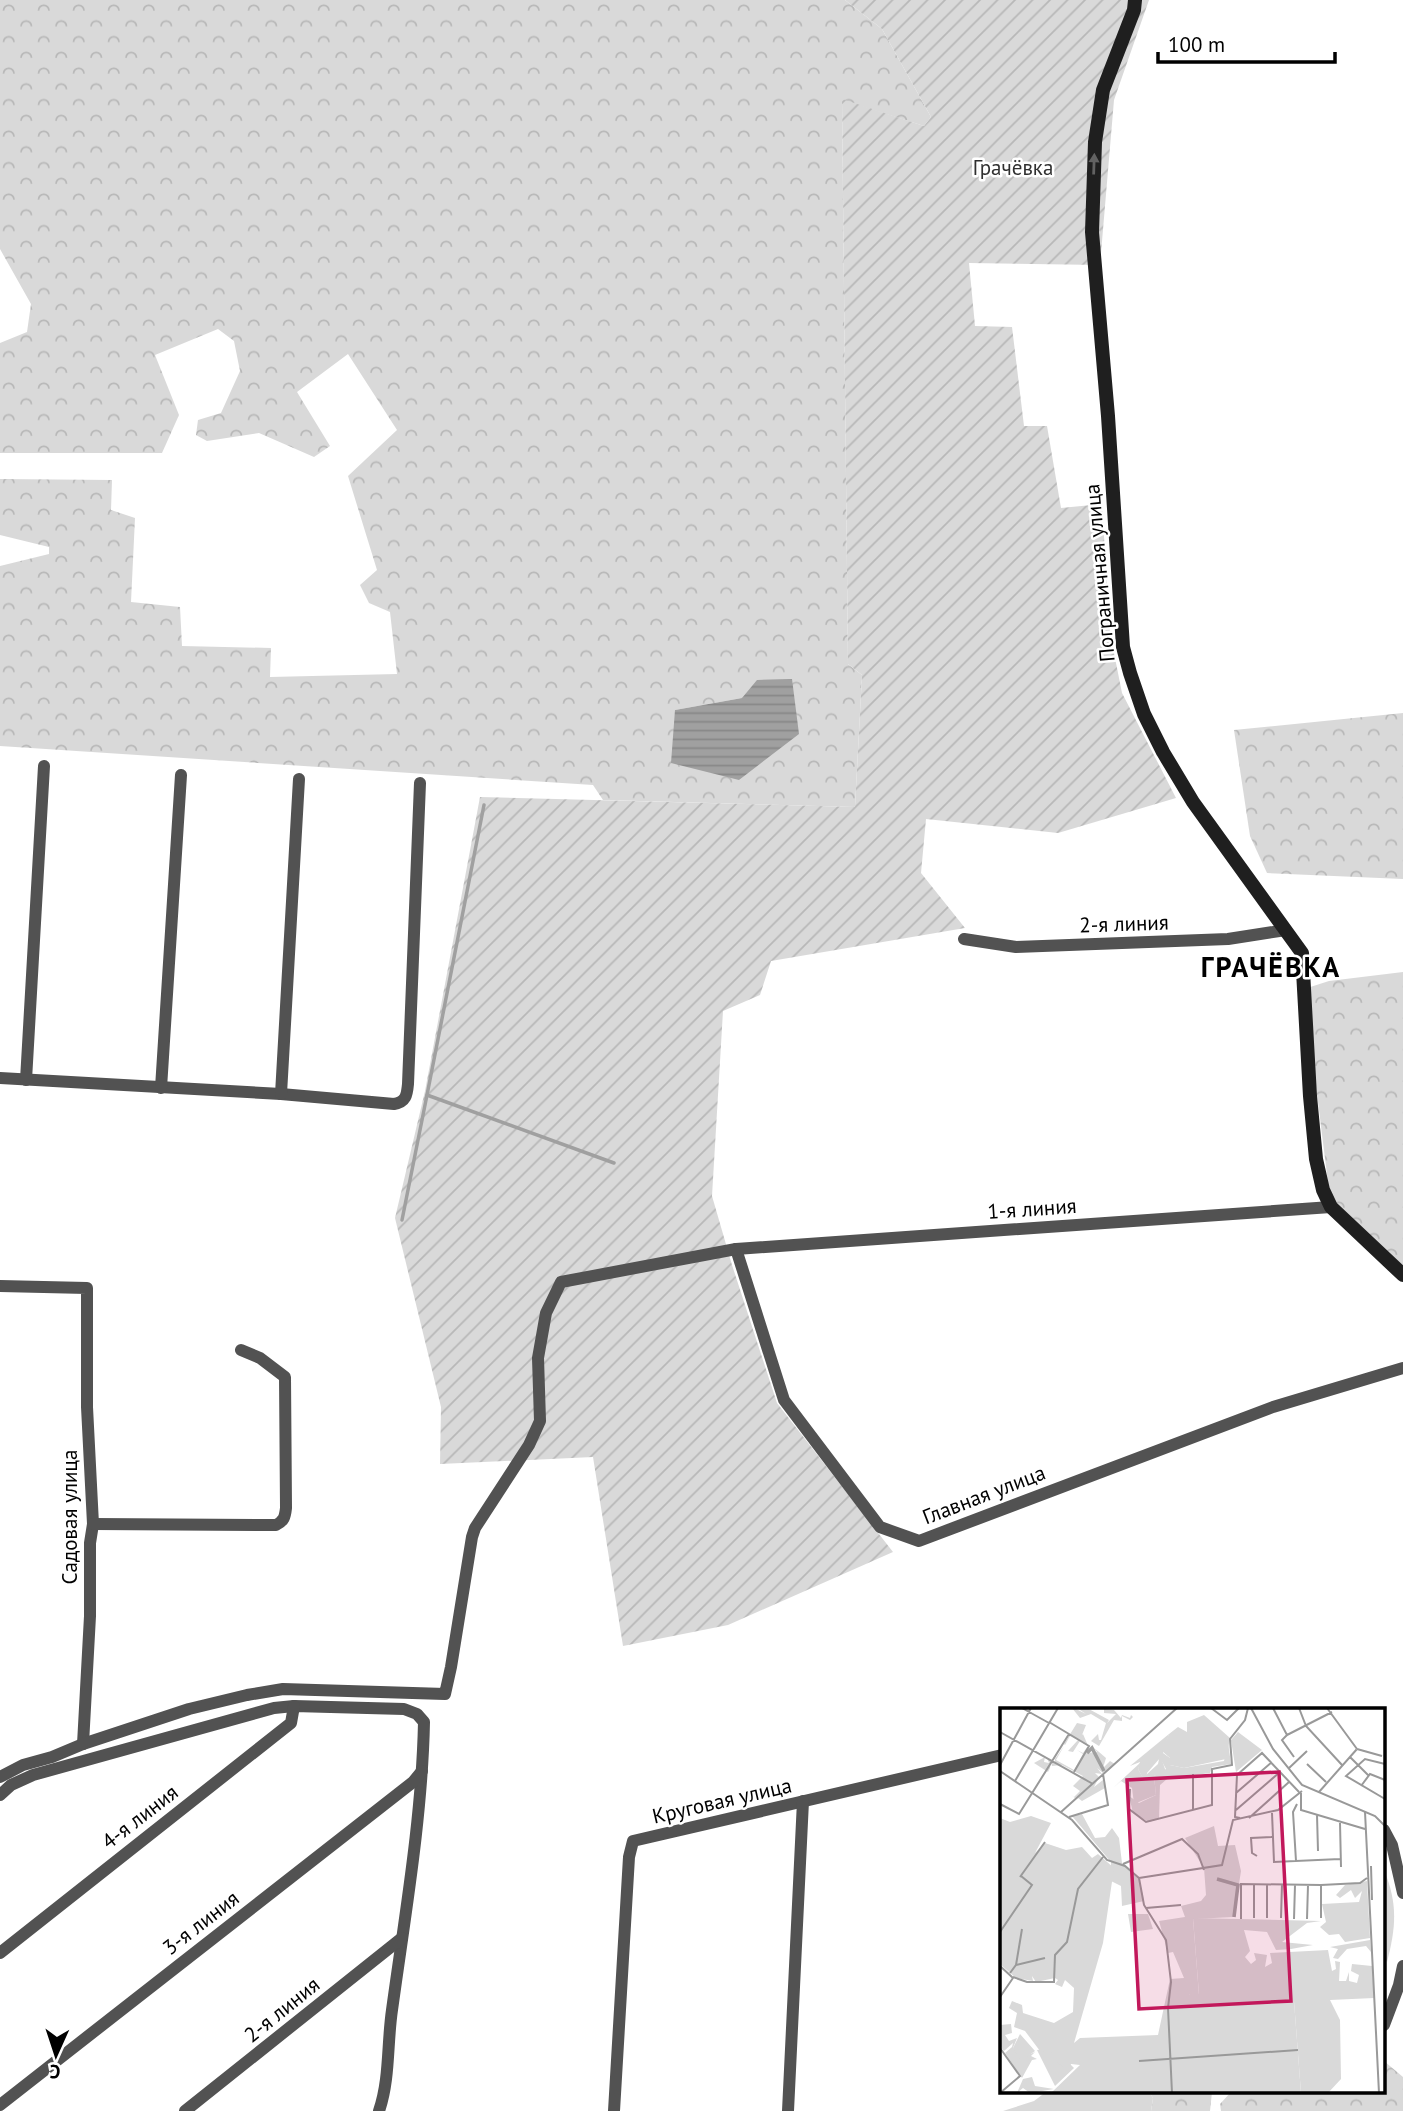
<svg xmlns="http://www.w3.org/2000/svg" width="1403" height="2111" font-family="'PT Sans',sans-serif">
<defs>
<pattern id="forest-crowns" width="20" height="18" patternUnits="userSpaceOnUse" patternTransform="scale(1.75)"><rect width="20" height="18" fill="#d9d9d9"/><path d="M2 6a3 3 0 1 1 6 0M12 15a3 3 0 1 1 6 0" fill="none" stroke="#b8b8b8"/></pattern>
<pattern id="garden-furrows" width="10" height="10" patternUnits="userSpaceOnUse" patternTransform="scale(1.75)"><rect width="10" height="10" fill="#d9d9d9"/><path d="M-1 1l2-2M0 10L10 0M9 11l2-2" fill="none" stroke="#b8b8b8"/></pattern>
<pattern id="water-rules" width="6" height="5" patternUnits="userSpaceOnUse" patternTransform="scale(1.75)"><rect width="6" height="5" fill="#a0a0a0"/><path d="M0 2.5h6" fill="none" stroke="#888"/></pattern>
</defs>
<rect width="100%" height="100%" fill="#fff"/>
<g fill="#d9d9d9">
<path d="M 1384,1870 C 1398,1904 1396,1927 1387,1962 L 1384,1956 Z"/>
<path d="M 1046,2092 L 1149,2092 L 1153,2098 L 1151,2111 L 1003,2111 L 1034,2101 Z"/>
</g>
<g fill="url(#forest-crowns)" fill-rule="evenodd">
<path d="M 0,0 L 845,0 L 882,29 L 931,117 L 924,126 L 842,100 L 848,664 L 862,675 L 855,807 L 603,800 L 593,785 L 0,746 L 0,566 L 49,554 L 49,547 L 0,535 L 0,479 L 112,480 L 111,510 L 135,518 L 131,602 L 180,607 L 182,646 L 271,648 L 270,677 L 397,674 L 390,612 L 369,603 L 360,585 L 377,570 L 348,476 L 397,430 L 348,354 L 297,392 L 330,446 L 314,457 L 259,433 L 207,441 L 196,435 L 198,420 L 221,413 L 240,371 L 234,341 L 218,329 L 155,355 L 179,415 L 162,453 L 0,453 L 0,343 L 27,332 L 31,304 L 0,249 ZM 742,698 L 799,734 L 675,710 Z"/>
<path d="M 1403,713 L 1403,879 L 1267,873 L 1250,836 L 1234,730 Z"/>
<path d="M 1403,972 L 1403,1269 L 1331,1207 L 1304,989 L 1329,981 Z"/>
<path d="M 1384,2061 L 1403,2077 L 1403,2111 L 1221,2111 L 1220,2104 L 1231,2092 L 1384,2092 Z"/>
<path d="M 1149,2092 L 1212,2092 L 1210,2111 L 1151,2111 L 1153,2098 Z"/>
</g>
<path fill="url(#garden-furrows)" d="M 845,0 L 1149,0 L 1114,100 L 1100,265 L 969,263 L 975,326 L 1012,327 L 1024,426 L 1047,426 L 1061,508 L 1102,504 L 1110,633 L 1122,693 L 1176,798 L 1058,833 L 926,819 L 921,873 L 965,928 L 771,961 L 760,995 L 723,1011 L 712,1196 L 732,1265 L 777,1403 L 893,1552 L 728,1625 L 623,1646 L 593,1457 L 440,1464 L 441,1407 L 395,1218 L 425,1091 L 480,797 L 855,807 L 862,675 L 848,664 L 842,99 L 924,126 L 931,117 L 882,29 Z"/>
<path fill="url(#water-rules)" d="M 792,679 L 799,734 L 739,780 L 671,763 L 675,710 L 742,698 L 757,680 Z"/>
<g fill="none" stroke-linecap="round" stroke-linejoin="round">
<g stroke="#a0a0a0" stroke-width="3.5">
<path d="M 484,805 L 427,1095 L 614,1163"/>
<path d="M 402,1220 L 427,1095"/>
</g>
<g stroke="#525252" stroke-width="12">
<path d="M 964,939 L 1016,947 L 1228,939 L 1286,930"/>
<path d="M 0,1078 L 281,1094 L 394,1104 C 406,1102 407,1095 408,1084 L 420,783"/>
<path d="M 26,1080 L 44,766"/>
<path d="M 161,1088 L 181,775"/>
<path d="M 281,1094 L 299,779"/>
<path d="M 736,1249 L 784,1400 L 880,1527 L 919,1541 L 1273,1407 L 1403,1368"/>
<path d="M 0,1286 L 87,1288 L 87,1407 L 93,1524 L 90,1543 L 90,1616 L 83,1744"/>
<path d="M 93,1524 L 276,1525 C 284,1521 285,1517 286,1508 L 285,1377 L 260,1358 L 241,1350"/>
<path d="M 0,1777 L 23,1765 L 52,1757 L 83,1744 L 189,1709 L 247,1695 L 283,1689 L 445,1694 L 451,1667 L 472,1537 L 475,1528 L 529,1445 L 540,1421 L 538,1358 L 546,1313 L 561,1282 L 736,1249 L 1331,1207"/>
<path d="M 0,1795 L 11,1785 L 33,1775 L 274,1708 L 294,1706 L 404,1709 L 417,1714 L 424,1722 C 422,1818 405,1915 392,2010 C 387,2044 390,2079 379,2111"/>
<path d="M 1384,1830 L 1392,1845 L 1403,1893"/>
<path d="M 0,1953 L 291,1723 L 294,1706"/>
<path d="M 1384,2025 L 1399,1985 L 1403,1966"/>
<path d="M 0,2105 L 413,1782 L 422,1771"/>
<path d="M 185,2111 L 402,1938"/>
<path d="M 614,2111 L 629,1857 L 633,1841 L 1002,1755"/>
<path d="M 788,2111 L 803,1801"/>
</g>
<path stroke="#1f1f1f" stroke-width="14" d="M 1135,0 L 1134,10 L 1103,90 L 1095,142 L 1092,232 L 1108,416 L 1123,647 L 1130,673 L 1144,714 L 1163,752 L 1193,802 L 1302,953 L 1310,1096 L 1316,1159 L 1323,1190 L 1331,1207 L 1403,1275"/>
</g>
<defs><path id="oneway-solid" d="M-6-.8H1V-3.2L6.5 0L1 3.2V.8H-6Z" transform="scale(1.75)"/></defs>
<use fill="#626262" href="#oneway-solid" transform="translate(1094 164) rotate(-88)"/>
<g text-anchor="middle" stroke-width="5" stroke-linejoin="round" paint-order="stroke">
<g font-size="21" fill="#303030" stroke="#fff">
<text x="1013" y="175">Грачёвка</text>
</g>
<g font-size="21" fill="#000" stroke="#fff">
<text transform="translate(1100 573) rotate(-95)" y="7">Пограничная улица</text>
<text transform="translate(1124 924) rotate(-2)" y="7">2-я линия</text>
<text transform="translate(1032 1209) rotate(-4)" y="7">1-я линия</text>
<text transform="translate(984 1495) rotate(-21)" y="7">Главная улица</text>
<text transform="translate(70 1517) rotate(-90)" y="7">Садовая улица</text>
<text transform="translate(722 1801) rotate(-13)" y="7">Круговая улица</text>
<text transform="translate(140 1817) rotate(-38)" y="7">4-я линия</text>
<text transform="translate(201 1923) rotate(-38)" y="7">3-я линия</text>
<text transform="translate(282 2010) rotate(-39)" y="7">2-я линия</text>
</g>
<g font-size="28" font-weight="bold" letter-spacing="2" fill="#000" stroke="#fff">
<text x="1271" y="977">ГРАЧЁВКА</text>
</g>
</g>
<g transform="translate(1000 1708)">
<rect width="385" height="385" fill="#fff"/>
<path d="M 72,0 L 74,0 L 86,6 L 77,0 L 87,0 L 109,12 L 107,15 L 116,6 L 104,5 L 104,1 L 114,2 L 121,10 L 122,7 L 130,10 L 131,7 L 133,9 L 130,12 L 122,8 L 122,13 L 114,12 L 99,38 L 91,33 L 98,26 L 99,32 L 101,32 L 106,15 L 91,6 L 80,10 ZM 77,15 L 86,17 L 82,27 L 87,22 L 83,26 L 89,40 L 87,45 L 97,44 L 94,40 L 99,44 L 106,50 L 103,60 L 110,53 L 115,56 L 103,65 L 97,60 L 102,66 L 95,65 L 99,69 L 94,79 L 103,72 L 105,80 L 82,93 L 78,90 L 94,75 L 75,90 L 70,86 L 74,89 L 80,83 L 73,78 L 83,68 L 62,57 L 52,58 L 51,52 L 50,60 L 48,64 L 34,55 L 45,49 L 44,54 L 49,55 L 47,50 L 55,54 L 55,51 L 64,38 L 56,52 L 74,62 L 83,46 L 77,42 L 83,45 L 88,38 L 80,33 L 73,44 L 68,43 L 78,32 L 70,28 L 65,37 L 64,36 ZM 169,26 L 163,45 L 170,50 L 170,57 L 184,60 L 224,53 L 228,34 L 231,56 L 212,59 L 210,65 L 167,71 L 160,77 L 159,111 L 149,114 L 133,105 L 129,88 L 139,95 L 156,87 L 154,68 L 166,61 L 160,50 L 147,65 L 146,76 L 138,61 L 140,54 L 130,58 Z" fill="#d9d9d9"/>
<path d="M 204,7 L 230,30 L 226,51 L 184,60 L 170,57 L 170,50 L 162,43 L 169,26 L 178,19 L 187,24 L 187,14 ZM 238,24 L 262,42 L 236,64 L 231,32 ZM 160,46 L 166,64 L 154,68 L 156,87 L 134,96 L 132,80 L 121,73 L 113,80 L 141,54 L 138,61 L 146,75 L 146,67 L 158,56 ZM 82,106 L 95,130 L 105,129 L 112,120 L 119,130 L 122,155 L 139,170 L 144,193 L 122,198 L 121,178 L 111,173 L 111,154 L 72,108 ZM 367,173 L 370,230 L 345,234 L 339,226 L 329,227 L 320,219 L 326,214 L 322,196 L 359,194 L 362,183 L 355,190 L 351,182 L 340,190 L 336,187 L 345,177 ZM 128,206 L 148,206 L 153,221 L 131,224 ZM 193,210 L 321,213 L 307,215 L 282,234 L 313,237 L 291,241 L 276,242 L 267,224 L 244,222 L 250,243 L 245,249 L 251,256 L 256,252 L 254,245 L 267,247 L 265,259 L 272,255 L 270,245 L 328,242 L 332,263 L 336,261 L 335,253 L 340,254 L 339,273 L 346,273 L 349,264 L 349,273 L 357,275 L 359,267 L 351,263 L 352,256 L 372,258 L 374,290 L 330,292 L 340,312 L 341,371 L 328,385 L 301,385 L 294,293 L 204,299 L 195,295 L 189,286 L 199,286 ZM 370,232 L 371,244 L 366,238 L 347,241 L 338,251 L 333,250 L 338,241 L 330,239 ZM 11,316 L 12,325 L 5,327 L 9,333 L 17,330 L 13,340 L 28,347 L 35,344 L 31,348 L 37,351 L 32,352 L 22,370 L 5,345 L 12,339 L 13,335 L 4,343 L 0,338 L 0,317 ZM 54,340 L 74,360 L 55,378 L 37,342 ZM 32,369 L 35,378 L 54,381 L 30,385 L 23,380 L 17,385 L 23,371 Z" fill="#d9d9d9"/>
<path d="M 31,108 L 51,115 L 35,145 L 45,135 L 66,142 L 82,139 L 92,150 L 98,146 L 114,160 L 103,235 L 74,335 L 80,330 L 158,327 L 170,271 L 184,270 L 173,244 L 168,245 L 159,213 L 185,209 L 181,198 L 201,193 L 206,187 L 204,160 L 185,130 L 214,118 L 218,138 L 235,137 L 241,163 L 234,209 L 193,211 L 199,287 L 189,286 L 204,299 L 294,293 L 301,385 L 51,385 L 80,357 L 71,356 L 67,364 L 53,349 L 56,345 L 40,343 L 25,323 L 14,319 L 17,305 L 9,300 L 12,293 L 22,297 L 23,305 L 54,315 L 73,304 L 74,280 L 65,272 L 62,279 L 55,276 L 58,272 L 55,270 L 36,274 L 32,268 L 33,273 L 16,270 L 0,256 L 0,110 L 10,114 ZM 20,326 L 35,343 L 21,353 L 13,340 Z" fill="#d9d9d9"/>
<path fill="none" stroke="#a0a0a0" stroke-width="3.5" d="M 87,45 L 92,40 L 104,63M 217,171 L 238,177 L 234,209"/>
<path fill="none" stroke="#999" stroke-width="2" d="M 22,0 L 49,15M 211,0 L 227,12 L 239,0M 251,0 L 273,41 L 302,77 L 375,108 L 385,118M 273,0 L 287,27 L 282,32 L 294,49M 299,0 L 306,18 L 342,57M 327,0 L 357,41M 49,14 L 89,38 L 74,64M 0,24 L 93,76M 287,27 L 332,4M 357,41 L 382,48M 350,49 L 368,67M 307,56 L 326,74M 385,56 L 365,51 L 346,68 L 385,91M 0,57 L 31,0M 288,61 L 307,43M 0,63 L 72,112 L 107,152 L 125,158 L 139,170 L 144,197 L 166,232 L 171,274 L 168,300 L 172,385M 193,66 L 193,102M 15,73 L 58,0M 361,78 L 370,66 L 385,72M 130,81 L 129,101 L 146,114 L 212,97 L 212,61 L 232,57 L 230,31 L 245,12 L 248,0M 319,84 L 357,41M 236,85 L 272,54M 301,85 L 301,102 L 365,121M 0,96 L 19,106 L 69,26M 236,102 L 280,64M 61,104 L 177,0M 365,104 L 379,385M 272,105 L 274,154 L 340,151M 317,107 L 318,143M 69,109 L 108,97 L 103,66M 240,110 L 235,109 L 237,67 L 262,45 L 299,84M 249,110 L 289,74M 340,115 L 341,159M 257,148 L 252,145 L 251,130 L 272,129M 296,153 L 293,104 L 297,96M 123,156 L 182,131 L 198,146 L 204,162M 371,158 L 372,192M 20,169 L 45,134M 139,170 L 222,157 L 233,112 L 278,102 L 302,83M 321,177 L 321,210M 146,200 L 181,197M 254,210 L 254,176M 267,210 L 267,176M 281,210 L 282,176M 241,211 L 241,176 L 321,177 L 360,175 L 367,170M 294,211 L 295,177M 307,211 L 308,177M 0,224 L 32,177 L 21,168M 16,257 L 22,221M 0,258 L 13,270 L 0,289M 10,265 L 16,257 L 45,250M 13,269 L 27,274 L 54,274 L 55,247 L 67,234 L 78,181 L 103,149M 0,340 L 20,368 L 0,385M 139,353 L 298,342"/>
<path fill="#c2185b" fill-opacity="0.15" stroke="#c2185b" stroke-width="3.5" d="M 279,64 L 291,293 L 139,301 L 127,72 Z"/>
<rect width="385" height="385" fill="none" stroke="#000" stroke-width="3.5"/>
</g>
<g transform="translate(56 2055) rotate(183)" stroke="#ffffff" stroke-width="5" paint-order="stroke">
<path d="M0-5L12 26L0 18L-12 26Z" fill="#000000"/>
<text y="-10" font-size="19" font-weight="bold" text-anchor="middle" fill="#000000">С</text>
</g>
<path d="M1158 52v10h177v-10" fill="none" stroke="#000000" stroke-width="3.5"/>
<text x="1168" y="52" font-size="21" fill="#000000" stroke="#ffffff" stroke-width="5" paint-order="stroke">100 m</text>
</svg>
